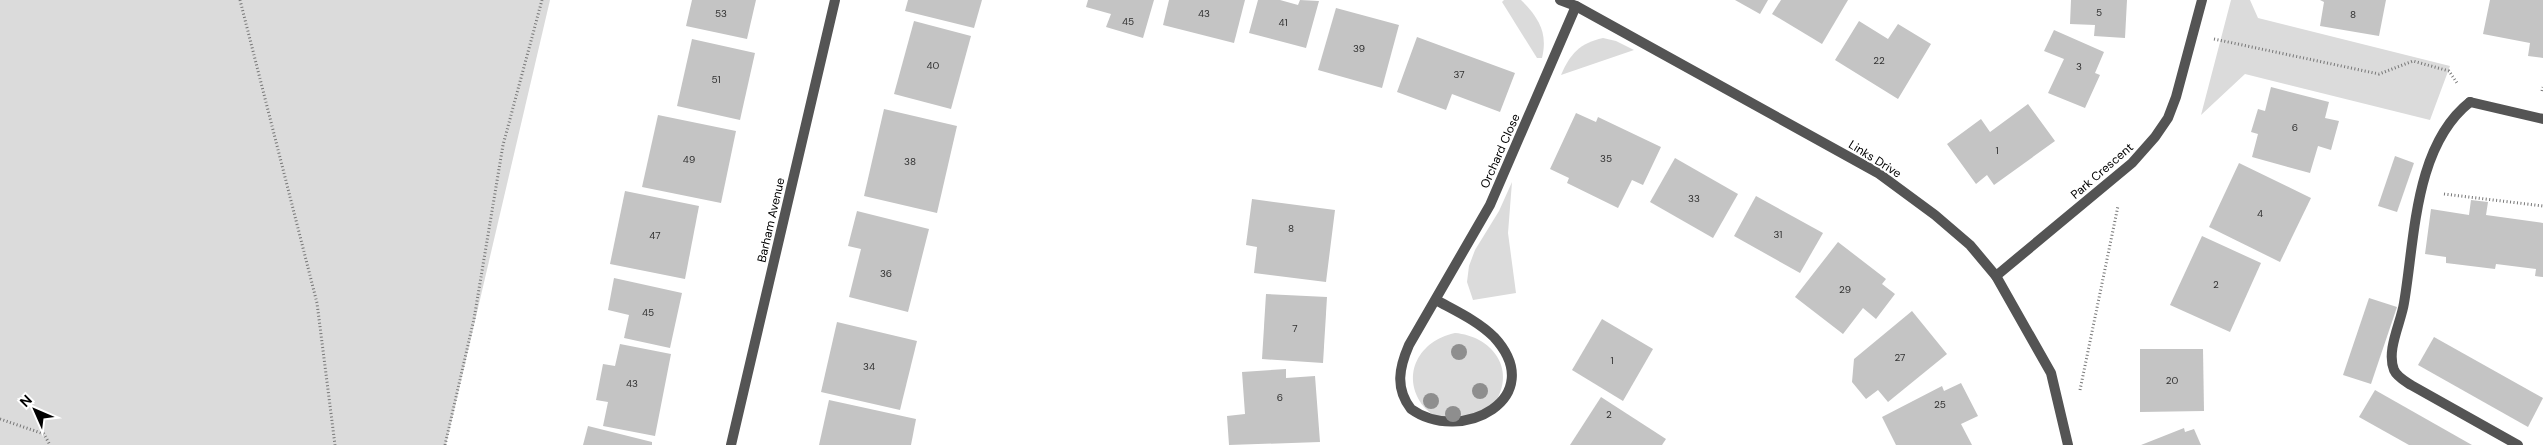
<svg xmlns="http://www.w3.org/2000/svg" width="2543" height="445" font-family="'DM Sans',sans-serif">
<rect width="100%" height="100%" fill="#fff"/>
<g fill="#dbdbdb">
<path d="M 0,0 L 550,0 L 446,445 L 0,445 Z"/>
<path d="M 1504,0 L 1521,0 C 1539,18 1548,33 1542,58 L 1537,58 L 1502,2 Z"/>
<path d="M 2231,0 L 2250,0 L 2258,18 L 2450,66 L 2430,120 L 2245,74 L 2201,115 Z"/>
<path d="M 1603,38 L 1616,41 L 1634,50 L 1561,75 C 1570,54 1580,43 1603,38 Z"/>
<path d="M 1512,182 L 1508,233 L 1516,293 L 1473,300 L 1467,282 L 1469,266 L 1475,250 L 1499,211 Z"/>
<path d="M 1455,333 C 1491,336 1517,368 1495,403 C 1488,414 1478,415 1466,416 C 1459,417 1450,420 1443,419 C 1436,419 1428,411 1424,407 C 1399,375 1420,340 1455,333 Z"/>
</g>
<g fill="#c4c4c4">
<path d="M 692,0 L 756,0 L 747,39 L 686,26 Z"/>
<path d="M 908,0 L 982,0 L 974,28 L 905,11 Z"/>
<path d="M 1088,0 L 1154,0 L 1143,38 L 1106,27 L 1111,14 L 1086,7 Z"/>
<path d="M 1169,0 L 1245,0 L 1234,43 L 1163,25 Z"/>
<path d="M 1258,0 L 1280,0 L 1298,5 L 1300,0 L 1319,1 L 1306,48 L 1249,33 Z"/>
<path d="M 1735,0 L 1768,0 L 1760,14 Z"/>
<path d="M 1781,0 L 1848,0 L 1822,44 L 1772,14 Z"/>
<path d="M 2071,0 L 2127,0 L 2125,38 L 2094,36 L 2095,25 L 2070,24 Z"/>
<path d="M 2320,0 L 2386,0 L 2379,36 L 2320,26 L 2324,2 Z"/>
<path d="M 2490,0 L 2543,0 L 2543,58 L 2528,56 L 2530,43 L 2483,34 Z"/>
<path d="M 1336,8 L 1399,25 L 1382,88 L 1318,70 Z"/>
<path d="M 914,21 L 971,36 L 951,109 L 894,94 Z"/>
<path d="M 1859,21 L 1888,39 L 1898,24 L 1931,44 L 1898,99 L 1835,60 Z"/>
<path d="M 2054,30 L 2104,52 L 2095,73 L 2100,75 L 2085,108 L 2048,93 L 2064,59 L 2044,51 Z"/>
<path d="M 1417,37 L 1515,73 L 1500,112 L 1452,94 L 1446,110 L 1397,92 Z"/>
<path d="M 692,39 L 755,53 L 740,120 L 677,106 Z"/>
<path d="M 2271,87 L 2329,102 L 2325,118 L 2339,121 L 2331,150 L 2318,146 L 2310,173 L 2252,157 L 2258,134 L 2251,132 L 2258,109 L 2265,111 Z"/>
<path d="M 2028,104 L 2055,141 L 1994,185 L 1987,175 L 1976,184 L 1947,144 L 1981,119 L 1990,132 Z"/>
<path d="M 884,109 L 957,126 L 937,213 L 864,196 Z"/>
<path d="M 1576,113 L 1596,122 L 1598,117 L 1661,147 L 1643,185 L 1632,180 L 1618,208 L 1567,183 L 1569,178 L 1550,169 Z"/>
<path d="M 658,115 L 736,131 L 721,203 L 642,187 Z"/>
<path d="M 2395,156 L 2414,163 L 2397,212 L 2378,206 Z"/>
<path d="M 1675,158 L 1738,194 L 1713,238 L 1650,202 Z"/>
<path d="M 2239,163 L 2311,198 L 2280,262 L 2209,227 Z"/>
<path d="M 625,191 L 699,206 L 685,279 L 610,264 Z"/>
<path d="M 1756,196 L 1823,233 L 1800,273 L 1734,236 Z"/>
<path d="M 1252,199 L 1335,210 L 1326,282 L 1254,273 L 1257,247 L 1246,245 Z"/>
<path d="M 2471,200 L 2488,202 L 2486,215 L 2543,223 L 2543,277 L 2535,276 L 2536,269 L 2496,264 L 2495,269 L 2446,263 L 2446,257 L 2425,254 L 2431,209 L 2469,215 Z"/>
<path d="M 857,211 L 929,229 L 908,312 L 849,297 L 861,249 L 848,246 Z"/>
<path d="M 2202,236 L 2261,263 L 2230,332 L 2170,305 Z"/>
<path d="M 1838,242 L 1886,279 L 1882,284 L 1895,294 L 1876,319 L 1863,308 L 1843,334 L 1795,297 Z"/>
<path d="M 614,278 L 682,293 L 670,348 L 624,338 L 629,315 L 608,310 Z"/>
<path d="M 1266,294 L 1327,297 L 1323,363 L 1262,359 Z"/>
<path d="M 2369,298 L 2397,307 L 2371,384 L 2343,375 Z"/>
<path d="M 1912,311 L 1947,354 L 1888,402 L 1878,390 L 1866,399 L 1852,382 L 1854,359 Z"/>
<path d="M 1602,319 L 1653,349 L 1623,401 L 1572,370 Z"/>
<path d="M 837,322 L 917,341 L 900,410 L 821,392 Z"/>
<path d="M 2434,337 L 2543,398 L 2528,427 L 2418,365 Z"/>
<path d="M 620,344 L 671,354 L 655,436 L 603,426 L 608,402 L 596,400 L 603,364 L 615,366 Z"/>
<path d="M 2140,349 L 2203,349 L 2204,411 L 2140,412 Z"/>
<path d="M 1286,369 L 1286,378 L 1315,376 L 1320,442 L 1229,445 L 1227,416 L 1245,414 L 1242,372 Z"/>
<path d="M 1961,383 L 1978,416 L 1961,424 L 1972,445 L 1896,445 L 1882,417 L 1942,386 L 1944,391 Z"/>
<path d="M 2375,390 L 2472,445 L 2409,445 L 2359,417 Z"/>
<path d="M 1601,397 L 1666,439 L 1662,445 L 1570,445 Z"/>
<path d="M 829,400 L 916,419 L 911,445 L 819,445 Z"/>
<path d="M 588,426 L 652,442 L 652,445 L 583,445 Z"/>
<path d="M 2184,428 L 2185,432 L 2194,429 L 2201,445 L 2141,445 Z"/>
</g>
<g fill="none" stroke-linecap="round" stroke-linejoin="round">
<g stroke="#767676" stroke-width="3" stroke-dasharray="1 2.5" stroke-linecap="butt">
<path d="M 240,0 L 317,303 L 335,445"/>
<path d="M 2214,39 L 2379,74 L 2413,61 L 2449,71 L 2457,83"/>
<path d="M 2542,91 L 2543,87"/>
<path d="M 2444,194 L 2543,206"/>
<path d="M 2080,390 L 2118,206"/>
<path d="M 0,419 L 44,434 L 50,445"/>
<path d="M 445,445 L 474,319 L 503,145 L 542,0"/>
</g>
<path stroke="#545454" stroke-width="10" d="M 2470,102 C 2414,146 2415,239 2404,303 C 2401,323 2386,350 2394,370 C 2397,377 2405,381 2411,385 L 2518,445"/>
<g stroke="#545454" stroke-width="10">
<path d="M 1560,0 L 1576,6 L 1878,173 L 1935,215 L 1970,245 L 1996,276 L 2051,373 L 2068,445"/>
<path d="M 2470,102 L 2543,119"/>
<path d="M 1996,276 L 2132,163 L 2155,137 L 2168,118 L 2176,97 L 2202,0"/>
<path d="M 1436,300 C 1456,311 1478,321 1494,337 C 1550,398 1461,445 1411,409 C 1395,388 1399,368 1409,345 L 1490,205 L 1576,6"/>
<path d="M 731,445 L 835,0"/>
</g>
</g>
<g fill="#8e8e8e">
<circle cx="1459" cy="352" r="8"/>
<circle cx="1480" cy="391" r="8"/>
<circle cx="1431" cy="401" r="8"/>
<circle cx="1453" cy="414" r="8"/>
</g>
<g text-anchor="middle" stroke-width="4" stroke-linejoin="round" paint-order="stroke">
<g font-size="10" fill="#313131">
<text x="2099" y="16">5</text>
<text x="721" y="17">53</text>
<text x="1204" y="17">43</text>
<text x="2353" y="18">8</text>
<text x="1128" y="25">45</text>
<text x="1283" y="26">41</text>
<text x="1359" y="52">39</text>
<text x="1879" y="64">22</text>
<text x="933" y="69">40</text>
<text x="2079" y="70">3</text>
<text x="1459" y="78">37</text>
<text x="716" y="83">51</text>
<text x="2295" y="131">6</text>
<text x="1997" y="154">1</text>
<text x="1606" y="162">35</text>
<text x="689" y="163">49</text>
<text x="910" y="165">38</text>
<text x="1694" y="202">33</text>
<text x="2260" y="217">4</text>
<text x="1291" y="232">8</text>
<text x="1778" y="238">31</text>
<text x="655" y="239">47</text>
<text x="886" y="277">36</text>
<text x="2216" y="288">2</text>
<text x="1845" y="293">29</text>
<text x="648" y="316">45</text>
<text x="1295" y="332">7</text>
<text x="1900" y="361">27</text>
<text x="1612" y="364">1</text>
<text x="869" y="370">34</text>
<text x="2172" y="384">20</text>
<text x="632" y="387">43</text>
<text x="1280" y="401">6</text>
<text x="1940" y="408">25</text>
<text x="1609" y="418">2</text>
</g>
<g font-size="12" fill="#000" stroke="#fff">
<text transform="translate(1500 151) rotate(-66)" y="4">Orchard Close</text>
<text transform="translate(1875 159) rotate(32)" y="4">Links Drive</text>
<text transform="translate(2102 171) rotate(-41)" y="4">Park Crescent</text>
<text transform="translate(771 220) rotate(-77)" y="4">Barham Avenue</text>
</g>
</g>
<g transform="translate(35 410) rotate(315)" stroke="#ffffff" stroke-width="4" paint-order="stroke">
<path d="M0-4L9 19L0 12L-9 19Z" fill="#000000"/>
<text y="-8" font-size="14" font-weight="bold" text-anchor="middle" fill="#000000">N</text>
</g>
</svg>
